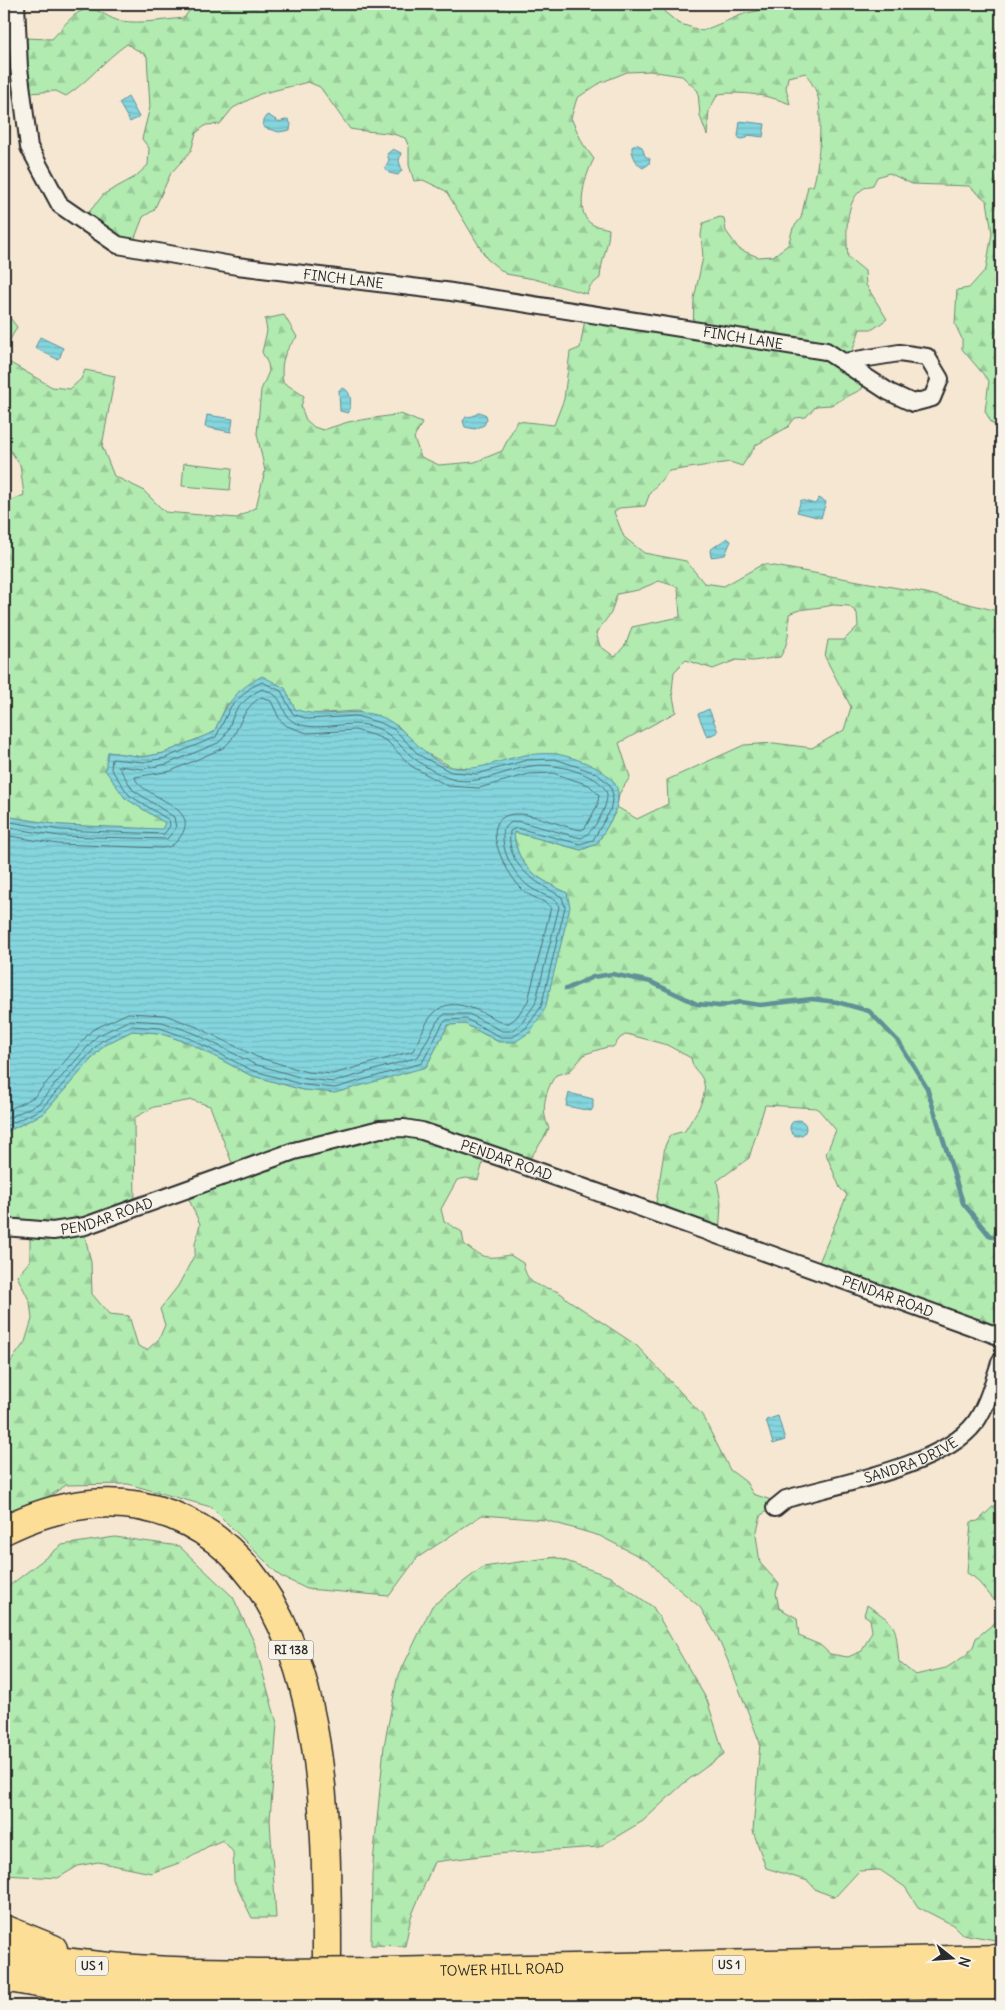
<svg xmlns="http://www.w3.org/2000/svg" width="1005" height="2010" font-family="Delius,sans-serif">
<defs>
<pattern id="forest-firs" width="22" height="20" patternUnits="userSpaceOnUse" patternTransform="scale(1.25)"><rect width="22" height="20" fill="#b1ebb0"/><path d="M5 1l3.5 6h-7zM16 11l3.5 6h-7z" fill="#98ca98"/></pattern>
<pattern id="water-rules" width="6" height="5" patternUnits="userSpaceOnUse" patternTransform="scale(1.25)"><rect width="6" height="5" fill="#84d5de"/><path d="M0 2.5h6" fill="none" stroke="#72b7bf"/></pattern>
</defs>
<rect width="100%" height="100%" fill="#f6e7d3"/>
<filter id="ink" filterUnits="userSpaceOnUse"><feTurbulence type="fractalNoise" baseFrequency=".02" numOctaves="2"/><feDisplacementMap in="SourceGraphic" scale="10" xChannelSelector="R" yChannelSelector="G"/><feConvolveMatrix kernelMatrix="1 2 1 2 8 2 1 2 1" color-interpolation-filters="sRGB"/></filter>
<g filter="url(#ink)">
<g fill="url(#forest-firs)" stroke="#6e8b6e" fill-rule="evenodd">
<path d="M 192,4 L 655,4 L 678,23 L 702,31 L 746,13 L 774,8 L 775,4 L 1001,4 L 1001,425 L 992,424 L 985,411 L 989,381 L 962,349 L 962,339 L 955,324 L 957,290 L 969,288 L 986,269 L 992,233 L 987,201 L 969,186 L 912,184 L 889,173 L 877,177 L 873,185 C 843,190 846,235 848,257 L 865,271 L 866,285 L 887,319 L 873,329 L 860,329 L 851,355 L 864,379 L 862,389 L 831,405 L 816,406 L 806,417 L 795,418 L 788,427 L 756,445 L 742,466 L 730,462 L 669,471 L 650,493 L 645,506 L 619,508 L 614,512 L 624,537 L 644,553 L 686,561 L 704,583 L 724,586 L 763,564 L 926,593 L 1001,612 L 1001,1336 L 816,1270 L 847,1195 L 840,1188 L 826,1154 L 836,1130 L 817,1108 L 765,1105 L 749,1158 L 717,1181 L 721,1203 L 719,1236 L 655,1209 L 665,1146 L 670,1135 L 685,1131 C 693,1116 711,1096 702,1078 C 697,1069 694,1072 691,1058 L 667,1045 L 627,1034 L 620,1038 L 613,1047 L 607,1047 L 585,1054 L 570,1071 L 556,1075 C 545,1090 540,1111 549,1128 C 543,1142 533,1152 526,1166 L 485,1155 L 478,1180 L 466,1178 L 457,1180 L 441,1209 L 444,1221 L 462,1232 L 464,1244 C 483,1259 486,1259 510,1255 L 523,1263 C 529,1296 552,1281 567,1299 L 636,1345 L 702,1415 L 730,1470 L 746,1482 L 753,1494 L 780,1503 L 761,1515 L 756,1535 L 760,1563 L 779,1584 L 776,1593 L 779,1608 L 797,1618 L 799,1636 L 820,1645 L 830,1654 L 848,1657 L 862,1651 L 872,1631 L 870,1619 L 864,1615 L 867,1605 C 899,1627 895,1623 899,1662 L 915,1675 L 946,1668 L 965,1656 L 973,1647 L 976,1638 L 997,1621 L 996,1602 L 974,1577 L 967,1573 L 971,1522 L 978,1521 L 1001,1499 L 1001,1941 L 962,1934 L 953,1925 L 918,1907 L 905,1887 L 880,1870 L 859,1871 L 835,1897 L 816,1890 L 808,1881 L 766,1868 L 753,1831 L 760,1743 L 731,1668 L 717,1636 L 700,1607 L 663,1576 L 650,1562 L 600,1536 L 545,1520 L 482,1515 L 417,1558 L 389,1596 L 307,1589 L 280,1576 L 211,1507 L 128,1484 L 66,1485 L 13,1521 L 4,1525 L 4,1371 L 25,1342 L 32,1319 L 30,1302 L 17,1276 L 30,1261 L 30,1233 L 4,1225 L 4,1133 L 44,1113 L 104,1045 L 132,1031 L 159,1033 L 189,1043 L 250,1075 L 303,1090 L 426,1067 L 448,1025 L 465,1024 L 499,1042 L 567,893 C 539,879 516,868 514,832 L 581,850 L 597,844 L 615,813 L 526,755 L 476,769 L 452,767 L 422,751 L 398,726 L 357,711 L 308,714 L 295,709 L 291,701 L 227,704 L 214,732 L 164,753 L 143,757 L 108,752 L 125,798 L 166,823 L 162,830 L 60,825 L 4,816 L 4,498 L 10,501 L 24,495 L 20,465 L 4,441 L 4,310 L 17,327 L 5,349 L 7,361 L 52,387 L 70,389 L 81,379 L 85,370 L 115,376 L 102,446 L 114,476 L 143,490 L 165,512 L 237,518 L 256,507 L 265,471 L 257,434 L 261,390 L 269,371 L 268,364 L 262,352 L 267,331 L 265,319 L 284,315 L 297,337 C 284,351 280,363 283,382 L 304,396 L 301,407 L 306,420 L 314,427 L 323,430 L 348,422 L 401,414 L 422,423 L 414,438 L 421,457 L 439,465 L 475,462 L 502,451 L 517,421 L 554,425 L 564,399 L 570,352 L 580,348 L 585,319 L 693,332 L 694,299 L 703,257 L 701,235 L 703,223 L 720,217 L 724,218 L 726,231 L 739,249 L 758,257 L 773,256 L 788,245 L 793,228 L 801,218 L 808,186 L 813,186 C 819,171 823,109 817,94 C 815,87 809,80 806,73 L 788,77 L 786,88 L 790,104 C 769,95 741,91 718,94 L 709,110 L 707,135 L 700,116 L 698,91 L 682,76 L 650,71 L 627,72 L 600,83 L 577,98 L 571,118 L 583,144 L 594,159 C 586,173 574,210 590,223 C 595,227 604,227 609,229 C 609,246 601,260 600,278 L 590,286 L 587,294 L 534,279 L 506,274 L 487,259 L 446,191 L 423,180 L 414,181 L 409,165 L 409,147 L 405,138 C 386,130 370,133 350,129 L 320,87 L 308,82 L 260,94 L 233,108 L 220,124 L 206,125 L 196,133 L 191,151 L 171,173 L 154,210 L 143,217 L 133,243 L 84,218 L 104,194 L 135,177 L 148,165 L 149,148 L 142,139 L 150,107 L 147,56 L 127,44 C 105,59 88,82 66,96 L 56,91 L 30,93 L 22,38 L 52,39 C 62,29 73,11 88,9 C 99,8 110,20 121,21 C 141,24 163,20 184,18 L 191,8 ZM 659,581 L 678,587 L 680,617 L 632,627 L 626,644 L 615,657 L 600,646 L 596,633 L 611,613 L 617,594 L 638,590 ZM 833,605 L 849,606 L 857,613 L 858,626 L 844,640 L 828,640 L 825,657 L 851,707 L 844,730 L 812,748 L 774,743 L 744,745 L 667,780 L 668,804 L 637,819 L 617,807 L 619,794 L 630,777 L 619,743 L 676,712 L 672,691 L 674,672 L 686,660 L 713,669 L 736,660 L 753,661 L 780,657 C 789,643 789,631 789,614 C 802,607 818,609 833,605 ZM 192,1100 L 210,1106 L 237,1176 L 185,1191 L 200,1224 L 195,1244 L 195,1254 L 178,1286 L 160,1309 L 165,1325 L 159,1339 L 147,1350 L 138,1346 L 129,1316 L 109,1314 L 92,1294 L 91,1262 L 84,1232 L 135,1209 L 134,1118 L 154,1107 Z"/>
<path d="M 115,1537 L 179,1546 L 233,1597 L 254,1642 L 277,1723 L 270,1820 L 276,1918 L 252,1918 L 234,1881 L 233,1852 L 223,1840 L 207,1847 L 179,1863 L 151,1873 L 98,1862 L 78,1866 L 58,1878 L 4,1875 L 4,1590 L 62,1545 Z"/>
<path d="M 555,1557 L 611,1577 L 653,1607 L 707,1700 L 724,1754 L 684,1783 L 643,1821 L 599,1847 L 496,1854 L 434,1862 L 411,1917 L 405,1946 L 371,1945 L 372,1874 L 384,1746 L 397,1679 L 432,1606 L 483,1567 Z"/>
</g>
<path fill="#b1ebb0" stroke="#6e8b6e" d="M 184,463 L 232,468 L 230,490 L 182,486 Z"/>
<g fill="url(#water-rules)" stroke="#609196">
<path d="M 128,97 L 139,117 L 130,122 L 119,103 Z"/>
<path d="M 268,115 L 279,122 L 288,119 L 291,124 L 290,130 L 279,132 L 265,128 L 263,125 L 265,117 Z"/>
<path d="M 740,121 L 765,124 L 763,137 L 748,135 L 747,138 L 740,139 L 738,136 Z"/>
<path d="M 636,144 L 642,147 L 645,156 L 650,159 L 649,164 L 643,168 C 637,165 631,154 632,147 Z"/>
<path d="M 393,149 L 401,153 L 399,161 L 402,170 L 398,175 L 389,173 L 385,169 L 389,160 L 387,154 Z"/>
<path d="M 40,337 L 63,348 L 60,357 L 57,359 L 35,348 Z"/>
<path d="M 343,388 C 352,391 352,405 348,413 L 340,411 L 339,390 Z"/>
<path d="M 480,412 L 486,415 L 487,419 L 484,425 L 475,429 L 465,427 L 463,421 L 466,417 L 473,416 Z"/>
<path d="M 207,415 L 233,419 L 231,432 L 205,427 Z"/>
<path d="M 819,498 L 826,502 L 821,518 L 797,512 L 801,500 L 815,504 Z"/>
<path d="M 727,538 L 731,541 L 725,555 L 711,557 L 710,550 Z"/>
<path d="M 262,676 L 285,688 L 295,709 C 324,721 354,705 384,718 C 408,729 428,764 455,768 C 483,771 500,759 526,755 C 535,754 548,753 556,754 C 575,757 620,772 618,796 C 618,813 605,829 597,844 L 581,850 L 514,832 C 516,868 539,879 567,893 L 570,907 L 545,1009 L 530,1032 L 515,1042 L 499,1042 L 465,1024 L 448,1025 L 426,1067 L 335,1093 L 303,1090 L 250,1075 L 189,1043 L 159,1033 L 132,1031 L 104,1045 L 44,1113 L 4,1133 L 4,816 L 60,825 L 162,829 L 165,823 L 125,798 L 105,770 L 108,752 L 143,757 L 164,753 L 214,732 C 227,704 233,692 262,676 Z"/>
<path d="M 709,709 L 718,732 L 707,737 L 698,714 Z"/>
<path d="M 569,1093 L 593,1099 L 593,1108 L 591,1111 L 566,1106 Z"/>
<circle cx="798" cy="1128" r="8"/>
<path d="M 778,1416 L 785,1440 L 773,1444 L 766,1420 Z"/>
</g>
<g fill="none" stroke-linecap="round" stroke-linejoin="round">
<g stroke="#4f6f73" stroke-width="1">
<path d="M 4,821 L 60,830 L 164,834 L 170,826 L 169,820 L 129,795 L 111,769 L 112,759 L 143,762 L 165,758 L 216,737 L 231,706 L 250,688 L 262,682 L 281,691 L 293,714 L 308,719 L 356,716 L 381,723 L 395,730 L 419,755 L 451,772 L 477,774 L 527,760 L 555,759 L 596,773 L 610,785 L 613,795 L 610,811 L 593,840 L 580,844 L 517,828 L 510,831 C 506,867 536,882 562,897 L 565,907 L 541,1007 L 526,1028 L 513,1037 L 501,1037 L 466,1019 L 447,1020 L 443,1023 L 422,1063 L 335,1088 L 304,1085 L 251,1070 L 191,1039 L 160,1028 L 131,1026 L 101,1041 L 41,1109 L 4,1127"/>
<path d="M 4,827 L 59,836 L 167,839 L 176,828 L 174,817 L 133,790 L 118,766 L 143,769 L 167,764 L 218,743 C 228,736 230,722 235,712 C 241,703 253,693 262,689 C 266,690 273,693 276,696 C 287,707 280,721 306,726 C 332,730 356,717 381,730 C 395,737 403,750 415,759 C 424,766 438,774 448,778 C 474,787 501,772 526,767 C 547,762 573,768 592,778 C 598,780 606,788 607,794 C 608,807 593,834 581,838 L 517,821 L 510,823 L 504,829 C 499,848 513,873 528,886 C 536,892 548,896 557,901 L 559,907 L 535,1004 L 521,1024 L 511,1031 L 502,1031 L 469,1014 L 445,1014 L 438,1020 L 418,1057 L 334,1082 L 306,1079 L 254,1064 L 194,1033 L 162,1022 L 130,1020 L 97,1036 L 38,1104 L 4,1120"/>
<path d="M 4,835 L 58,844 L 161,848 C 167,848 172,846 176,842 C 210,806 139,798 135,777 L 171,771 L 223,748 C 241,735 238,709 262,697 L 271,701 L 280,720 L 287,726 L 307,733 L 355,730 L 376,736 L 387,741 L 411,766 L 448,786 L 479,788 L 529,774 L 553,773 L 589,785 L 599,795 L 597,806 L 585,828 L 581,830 C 562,827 531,812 514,814 C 474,818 508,876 522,889 C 530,898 543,899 551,907 L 528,1001 L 516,1018 L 509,1023 L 503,1023 C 485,1014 452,993 434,1013 C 424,1023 420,1039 413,1051 L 333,1074 L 307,1072 L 257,1057 L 197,1027 L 165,1015 L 128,1013 L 92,1030 L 34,1097 L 4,1112"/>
</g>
<path stroke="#609196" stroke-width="4.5" d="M 566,989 L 593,977 L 612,974 L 651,982 L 697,1004 L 719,1006 L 741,1002 L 760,1005 L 812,999 L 837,1002 L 869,1011 L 898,1041 L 927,1088 L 963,1203 L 989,1235 L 1001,1240"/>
<g stroke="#2b2b2b" stroke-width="20">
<g id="street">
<path id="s1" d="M 16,4 L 19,68 L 29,147 L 60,205 L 118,245 L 237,266 L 445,291 L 826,351 L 889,392 L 913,403 L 932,398 L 940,379 L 927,357 L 899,353 L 844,362"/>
<path id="s2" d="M 4,1227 L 53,1231 L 85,1226 L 294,1151 L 380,1129 L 404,1128 L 422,1131 L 502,1158 L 1001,1337"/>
<path id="s3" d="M 775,1508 L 786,1499 C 838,1484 943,1466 975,1423 C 987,1406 994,1380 1001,1360"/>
</g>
</g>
<g stroke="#2b2b2b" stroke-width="31">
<g id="highway">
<path d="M 4,1530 C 56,1504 116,1493 172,1515 C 341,1581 326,1849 327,1997"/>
<path d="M 4,1929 L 53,1949"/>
<path d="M 4,1952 C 94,1970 183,1973 275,1973"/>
<path id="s4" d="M 382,1972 L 1001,1959"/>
<path d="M 4,1977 C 94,1995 184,1997 275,1996"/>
<path d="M 381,1995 L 1001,1983"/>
<path d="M 949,2006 L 1001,1996"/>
</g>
</g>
<use href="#street" stroke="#f7f3e8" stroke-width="16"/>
<use href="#highway" stroke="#fdde96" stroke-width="28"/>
<g stroke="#2b2b2b" stroke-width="31" stroke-linecap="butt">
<g id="highway-bridge">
<path d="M 275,1973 L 382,1972"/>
<path d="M 275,1996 L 381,1995"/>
</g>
</g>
<use href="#highway-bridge" stroke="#fdde96" stroke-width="28"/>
</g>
</g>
<g text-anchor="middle" stroke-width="4" stroke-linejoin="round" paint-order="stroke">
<g fill="#f7f3e8" stroke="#686764" stroke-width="1">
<rect x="268.5" y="1640.5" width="45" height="19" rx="4"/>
<rect x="713" y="1955.5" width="32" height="19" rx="4"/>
<rect x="76" y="1956.5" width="32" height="19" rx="4"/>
</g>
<g font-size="12" font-weight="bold" fill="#2b2b2b">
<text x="291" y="1654">RI 138</text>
<text x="729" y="1969">US 1</text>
<text x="92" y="1970">US 1</text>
</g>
<g font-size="14" fill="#2b2b2b" stroke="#f7f3e8">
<text dy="5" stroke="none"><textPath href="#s1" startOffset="508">FINCH LANE</textPath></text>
<text dy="5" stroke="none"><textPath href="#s1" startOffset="912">FINCH LANE</textPath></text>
<text dy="5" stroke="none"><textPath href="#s2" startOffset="524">PENDAR ROAD</textPath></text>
<text dy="5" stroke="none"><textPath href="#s2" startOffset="105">PENDAR ROAD</textPath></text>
<text dy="5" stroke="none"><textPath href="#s2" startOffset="929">PENDAR ROAD</textPath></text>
<text dy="5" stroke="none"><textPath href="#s3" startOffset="145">SANDRA DRIVE</textPath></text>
<text dy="5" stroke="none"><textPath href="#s4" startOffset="120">TOWER HILL ROAD</textPath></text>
</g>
</g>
<rect width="1005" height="2010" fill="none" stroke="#f7f3e8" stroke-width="20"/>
<rect x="10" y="10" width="985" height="1990" fill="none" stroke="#2b2b2b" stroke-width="2" filter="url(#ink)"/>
<g transform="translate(952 1958) rotate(107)" stroke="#f7f3e8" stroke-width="4" paint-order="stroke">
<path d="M0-4L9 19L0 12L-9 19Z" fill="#2b2b2b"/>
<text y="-8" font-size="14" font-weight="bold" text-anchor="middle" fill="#2b2b2b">N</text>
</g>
</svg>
